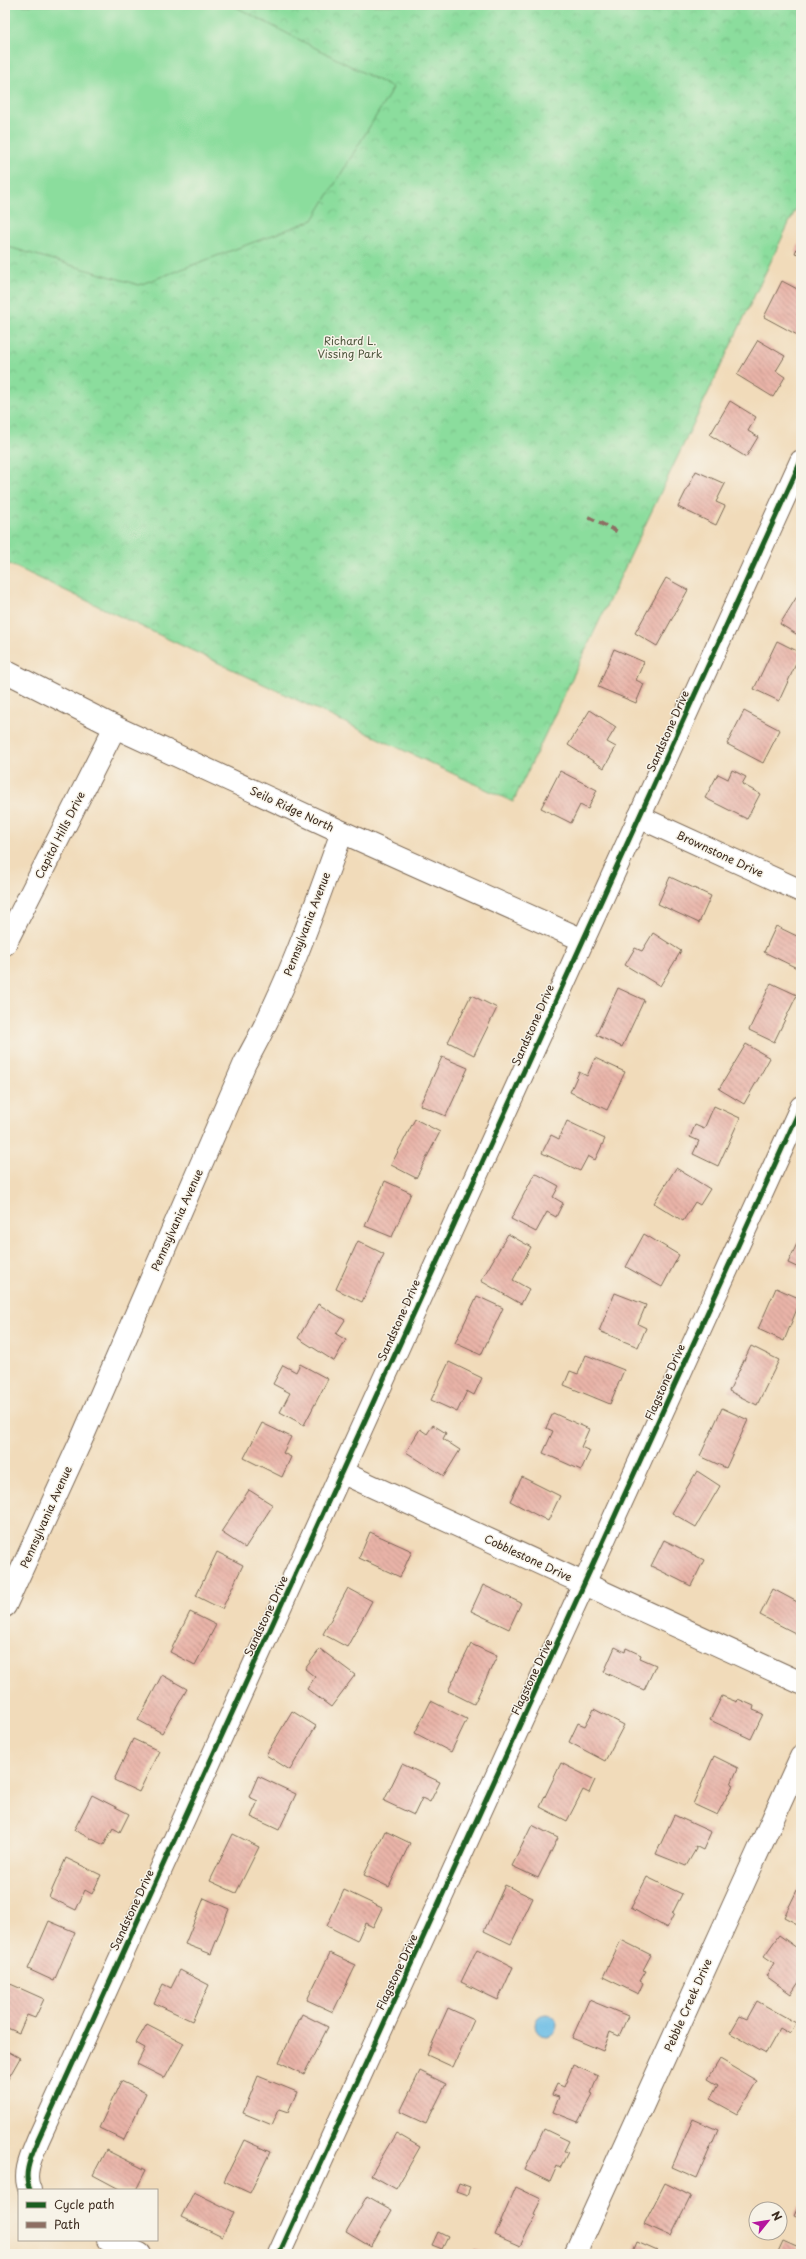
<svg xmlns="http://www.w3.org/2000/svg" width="806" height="2259" font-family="'Playpen Sans',sans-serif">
<defs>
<pattern id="park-crowns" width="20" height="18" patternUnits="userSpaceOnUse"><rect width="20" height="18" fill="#8bdd9d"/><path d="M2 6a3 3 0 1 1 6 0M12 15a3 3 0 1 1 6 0" fill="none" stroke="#79be87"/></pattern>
<pattern id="building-back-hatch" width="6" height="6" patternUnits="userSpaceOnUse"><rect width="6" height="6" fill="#e9b4a8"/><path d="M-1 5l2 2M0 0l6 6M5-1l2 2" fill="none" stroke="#be9388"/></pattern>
</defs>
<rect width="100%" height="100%" fill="#f7f3e8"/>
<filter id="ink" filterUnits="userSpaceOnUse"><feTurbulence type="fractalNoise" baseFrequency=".025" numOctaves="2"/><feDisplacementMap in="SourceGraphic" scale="8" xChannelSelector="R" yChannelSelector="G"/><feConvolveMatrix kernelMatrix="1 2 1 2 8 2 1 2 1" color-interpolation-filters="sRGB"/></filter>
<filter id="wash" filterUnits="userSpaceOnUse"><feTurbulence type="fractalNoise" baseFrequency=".012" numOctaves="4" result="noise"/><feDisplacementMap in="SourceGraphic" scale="16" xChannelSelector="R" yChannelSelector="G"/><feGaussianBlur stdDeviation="0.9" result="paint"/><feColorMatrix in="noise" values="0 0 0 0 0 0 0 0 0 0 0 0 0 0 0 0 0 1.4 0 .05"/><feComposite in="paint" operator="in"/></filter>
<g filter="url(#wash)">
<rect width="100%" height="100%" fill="#f1dbba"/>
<path fill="url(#park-crowns)" stroke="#63845e" d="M 5,5 L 801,5 L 801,198 L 513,802 L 5,562 Z"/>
<path fill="#8bdd9d" stroke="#63845e" d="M 5,5 L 232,5 L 393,88 L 313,220 L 139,285 L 5,246 Z"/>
<circle fill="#69bce5" stroke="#527382" cx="546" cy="2025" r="11"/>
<g id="blocks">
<g fill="url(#building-back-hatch)">
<path d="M 801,239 L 801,255 L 795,253 Z"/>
<path d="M 782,281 L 801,291 L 801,337 L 764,317 Z"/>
<path d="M 758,340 L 785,356 L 776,371 L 785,377 L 773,397 L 737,375 Z"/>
<path d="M 730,401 L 756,417 L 748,431 L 758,437 L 746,457 L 710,435 Z"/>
<path d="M 696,471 L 725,484 L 716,502 L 725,506 L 716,525 L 678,507 Z"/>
<path d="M 666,578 L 688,590 L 657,646 L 635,633 Z"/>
<path d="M 801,590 L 801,637 L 780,624 Z"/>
<path d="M 777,641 L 801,653 L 779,701 L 754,689 Z"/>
<path d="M 614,649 L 644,662 L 636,680 L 644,684 L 636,703 L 598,687 Z"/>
<path d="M 590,710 L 616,727 L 607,742 L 616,747 L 604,768 L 568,745 Z"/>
<path d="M 744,711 L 780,730 L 763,763 L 727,744 Z"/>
<path d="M 732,770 L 746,777 L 742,784 L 760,794 L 747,819 L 705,798 L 718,774 L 728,779 Z"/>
<path d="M 560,771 L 597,790 L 588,809 L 580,805 L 571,823 L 541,808 Z"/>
<path d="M 670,877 L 711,896 L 699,923 L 658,904 Z"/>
<path d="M 776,926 L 801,938 L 801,970 L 764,952 Z"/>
<path d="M 653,933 L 681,951 L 660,986 L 625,965 L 635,948 L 642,951 Z"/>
<path d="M 771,983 L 797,995 L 774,1042 L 749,1030 Z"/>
<path d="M 618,988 L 644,1000 L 622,1047 L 596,1035 Z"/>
<path d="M 471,995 L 497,1008 L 474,1055 L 448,1042 Z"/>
<path d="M 746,1044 L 770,1058 L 744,1104 L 719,1089 Z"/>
<path d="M 442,1057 L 468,1068 L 446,1116 L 420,1105 Z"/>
<path d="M 595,1058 L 625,1072 L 607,1110 L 570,1092 L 579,1072 L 587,1076 Z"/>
<path d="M 714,1106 L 740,1118 L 718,1166 L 693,1154 L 699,1141 L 690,1137 L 695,1125 L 704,1129 Z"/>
<path d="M 415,1119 L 440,1132 L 416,1178 L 391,1165 Z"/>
<path d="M 567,1121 L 605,1139 L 595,1160 L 588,1156 L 580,1171 L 542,1153 L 551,1135 L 559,1139 Z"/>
<path d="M 676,1168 L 710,1189 L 700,1205 L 695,1202 L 683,1221 L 654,1203 Z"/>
<path d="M 535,1173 L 559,1186 L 553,1197 L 563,1203 L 556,1217 L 547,1212 L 536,1232 L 511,1219 Z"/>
<path d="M 385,1181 L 411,1193 L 392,1237 L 365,1226 Z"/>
<path d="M 508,1234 L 531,1247 L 513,1280 L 529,1289 L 521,1304 L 481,1281 Z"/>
<path d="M 644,1234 L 679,1255 L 662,1287 L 626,1267 Z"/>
<path d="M 801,1235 L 801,1269 L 788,1263 Z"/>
<path d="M 358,1241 L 384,1254 L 362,1302 L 336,1289 Z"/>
<path d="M 776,1288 L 801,1299 L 784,1341 L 758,1329 Z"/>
<path d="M 615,1293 L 646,1305 L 638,1324 L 646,1328 L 638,1347 L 599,1331 Z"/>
<path d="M 477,1296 L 503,1308 L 481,1355 L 455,1343 Z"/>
<path d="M 318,1304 L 345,1320 L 336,1334 L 346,1340 L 334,1361 L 298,1338 Z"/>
<path d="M 751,1346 L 779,1360 L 757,1405 L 729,1391 Z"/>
<path d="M 586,1355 L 624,1370 L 610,1404 L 564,1385 L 570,1371 L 578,1374 Z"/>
<path d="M 449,1362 L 482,1378 L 474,1395 L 467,1391 L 457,1412 L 431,1400 Z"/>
<path d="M 300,1364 L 328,1379 L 304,1425 L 280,1412 L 290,1393 L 273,1384 L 283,1365 L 296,1372 Z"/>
<path d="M 722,1408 L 748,1420 L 726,1468 L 700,1456 Z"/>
<path d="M 553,1413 L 589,1429 L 581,1447 L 590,1451 L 581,1470 L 543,1453 L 553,1431 L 546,1428 Z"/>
<path d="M 262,1423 L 291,1437 L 283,1453 L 291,1457 L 282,1477 L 244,1458 Z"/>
<path d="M 433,1425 L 446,1433 L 443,1439 L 460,1450 L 444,1476 L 406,1452 L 420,1429 L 427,1434 Z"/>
<path d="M 697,1471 L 720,1486 L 696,1527 L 672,1513 Z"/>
<path d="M 522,1477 L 560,1496 L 548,1521 L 510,1501 Z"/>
<path d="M 249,1490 L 273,1505 L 245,1548 L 221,1532 Z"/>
<path d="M 370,1532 L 412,1551 L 400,1577 L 359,1558 Z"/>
<path d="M 664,1540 L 704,1560 L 691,1586 L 651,1566 Z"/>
<path d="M 217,1552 L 243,1565 L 222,1609 L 196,1596 Z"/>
<path d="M 483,1585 L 521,1603 L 509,1629 L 471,1611 Z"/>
<path d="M 348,1588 L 372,1601 L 347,1647 L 323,1634 Z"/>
<path d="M 773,1589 L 801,1604 L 801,1636 L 760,1615 Z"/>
<path d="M 190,1612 L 216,1625 L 195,1665 L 170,1652 Z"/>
<path d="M 471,1644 L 497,1656 L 474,1704 L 448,1691 Z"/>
<path d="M 615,1647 L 625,1652 L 626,1648 L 641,1655 L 640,1658 L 656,1665 L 644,1690 L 604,1672 Z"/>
<path d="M 320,1649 L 355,1675 L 331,1707 L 307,1689 L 315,1677 L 305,1669 Z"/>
<path d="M 162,1675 L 187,1689 L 162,1733 L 138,1720 Z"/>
<path d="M 722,1696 L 737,1702 L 738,1699 L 754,1706 L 753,1710 L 763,1714 L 751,1739 L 710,1720 Z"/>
<path d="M 431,1701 L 467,1719 L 451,1752 L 415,1733 Z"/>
<path d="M 594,1709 L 624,1725 L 605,1761 L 569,1742 L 578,1723 L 585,1726 Z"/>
<path d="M 292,1711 L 316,1726 L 290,1770 L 266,1755 Z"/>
<path d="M 133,1739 L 159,1751 L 139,1792 L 114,1780 Z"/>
<path d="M 714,1756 L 738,1768 L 731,1784 L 733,1785 L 717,1815 L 693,1804 Z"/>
<path d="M 561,1763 L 595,1780 L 589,1793 L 583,1790 L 567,1821 L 540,1807 Z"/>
<path d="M 402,1764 L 440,1782 L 430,1802 L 422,1798 L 414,1815 L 384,1801 Z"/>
<path d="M 258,1776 L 296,1794 L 279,1830 L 251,1817 L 258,1801 L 249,1797 Z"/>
<path d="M 92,1795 L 129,1814 L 120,1832 L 113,1828 L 104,1845 L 74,1830 Z"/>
<path d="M 674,1815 L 711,1832 L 703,1850 L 695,1846 L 696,1849 L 686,1866 L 656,1854 Z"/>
<path d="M 532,1825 L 558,1838 L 538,1878 L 512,1866 Z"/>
<path d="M 385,1831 L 410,1843 L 389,1887 L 364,1875 Z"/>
<path d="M 233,1834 L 259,1847 L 236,1893 L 210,1881 Z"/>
<path d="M 66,1858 L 101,1875 L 92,1894 L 85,1890 L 76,1910 L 49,1897 Z"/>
<path d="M 647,1877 L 682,1894 L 672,1914 L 674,1914 L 667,1928 L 631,1908 Z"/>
<path d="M 801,1882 L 801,1926 L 784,1917 Z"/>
<path d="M 505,1885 L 533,1898 L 511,1944 L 484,1931 Z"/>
<path d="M 344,1890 L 382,1908 L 373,1927 L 365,1923 L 357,1941 L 327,1926 Z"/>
<path d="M 204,1898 L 229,1909 L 211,1954 L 185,1944 Z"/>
<path d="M 49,1921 L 75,1932 L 54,1981 L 28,1969 Z"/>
<path d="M 779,1935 L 801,1951 L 801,1979 L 791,1994 L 766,1976 L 774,1963 L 764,1956 Z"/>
<path d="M 621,1940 L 651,1955 L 643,1970 L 646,1971 L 640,1981 L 643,1983 L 638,1994 L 603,1977 Z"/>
<path d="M 477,1949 L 513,1967 L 498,2000 L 461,1982 Z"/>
<path d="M 330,1953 L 356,1965 L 333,2012 L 307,2000 Z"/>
<path d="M 180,1970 L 209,1985 L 192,2021 L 154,2003 L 163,1984 L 171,1988 Z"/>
<path d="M 6,1982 L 44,1999 L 35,2018 L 27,2015 L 19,2033 L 5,2027 Z"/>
<path d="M 589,2000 L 628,2016 L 619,2036 L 610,2032 L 603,2051 L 572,2038 Z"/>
<path d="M 757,2001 L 796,2023 L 790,2034 L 780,2028 L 766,2053 L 730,2033 L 740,2016 L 747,2019 Z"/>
<path d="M 448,2008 L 474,2020 L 453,2067 L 427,2055 Z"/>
<path d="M 302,2014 L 328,2027 L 304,2074 L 279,2062 Z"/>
<path d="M 147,2024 L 184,2043 L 165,2078 L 137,2064 L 145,2048 L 136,2043 Z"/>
<path d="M 5,2050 L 20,2058 L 5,2084 Z"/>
<path d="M 720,2059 L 757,2081 L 737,2114 L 710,2099 L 718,2085 L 708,2079 Z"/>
<path d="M 573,2065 L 598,2076 L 591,2093 L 593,2094 L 578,2122 L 553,2112 L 559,2097 L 552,2095 L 557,2084 L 564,2087 Z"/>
<path d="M 420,2071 L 446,2084 L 426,2124 L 400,2112 Z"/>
<path d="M 258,2076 L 297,2092 L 288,2112 L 279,2109 L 272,2125 L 243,2113 Z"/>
<path d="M 121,2081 L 146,2093 L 124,2140 L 99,2128 Z"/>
<path d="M 693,2119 L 718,2130 L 697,2178 L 672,2167 Z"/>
<path d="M 544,2129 L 569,2141 L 564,2151 L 568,2152 L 560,2168 L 557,2166 L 550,2182 L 525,2170 Z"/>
<path d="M 396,2133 L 420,2147 L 396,2189 L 371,2175 Z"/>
<path d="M 244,2140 L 270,2152 L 250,2193 L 224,2181 Z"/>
<path d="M 106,2150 L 146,2170 L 136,2190 L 121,2190 L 93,2175 Z"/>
<path d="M 459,2183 L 470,2187 L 467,2195 L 456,2191 Z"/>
<path d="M 665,2183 L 691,2196 L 671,2236 L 644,2224 Z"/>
<path d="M 516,2187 L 541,2199 L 534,2215 L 536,2216 L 520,2246 L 495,2235 Z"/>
<path d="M 194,2192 L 234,2212 L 222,2237 L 181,2217 Z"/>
<path d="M 367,2196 L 392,2210 L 371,2247 L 346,2232 Z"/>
<path d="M 801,2200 L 801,2219 L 794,2216 Z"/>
<path d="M 438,2232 L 448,2237 L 442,2249 L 432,2245 Z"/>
<path d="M 783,2241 L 801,2249 L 801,2254 L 777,2254 Z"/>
<path d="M 637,2242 L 664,2254 L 632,2254 Z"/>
<path d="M 475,2249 L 486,2254 L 473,2254 Z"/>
</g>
</g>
</g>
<g filter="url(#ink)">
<use href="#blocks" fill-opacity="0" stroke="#7b6855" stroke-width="1"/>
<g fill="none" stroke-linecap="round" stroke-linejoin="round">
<g stroke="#7b6855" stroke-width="24">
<g id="minor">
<path d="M 5,671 L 115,727 L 342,832 L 583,940"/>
<path d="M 639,817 L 801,891"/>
<path d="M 5,944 L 115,727"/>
<path d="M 341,1472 L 801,1683"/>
<path d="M 5,1606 L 83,1436 L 245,1063 C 286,991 314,910 342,832"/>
<path d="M 30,2190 C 22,2174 32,2155 38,2140 L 801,461"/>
<path d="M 108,2240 L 140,2254"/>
<path d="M 279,2254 L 801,1107"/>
<path d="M 575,2254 L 801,1757"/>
</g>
</g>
<use href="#minor" stroke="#fff" stroke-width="22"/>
<path stroke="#8d6e63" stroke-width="4" stroke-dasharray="8 4" stroke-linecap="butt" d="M 588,517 L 620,533"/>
<g stroke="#f7f3e8" stroke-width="8">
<g id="cycleway">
<path d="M 30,2190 C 22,2174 32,2155 38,2140 L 801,461"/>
<path d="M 279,2254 L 801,1107"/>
</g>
</g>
<use href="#cycleway" stroke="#1b5e20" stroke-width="5"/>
</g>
</g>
<g text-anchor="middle" stroke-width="3" stroke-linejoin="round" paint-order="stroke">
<g font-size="11" fill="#4f573e" stroke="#f7f3e8">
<text x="350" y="345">Richard L.<tspan x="350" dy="13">Vissing Park</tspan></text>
</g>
<g font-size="11" fill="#3b2a1e" stroke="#f7f3e8">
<text transform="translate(668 731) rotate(-66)" y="4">Sandstone Drive</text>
<text transform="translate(292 809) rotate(25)" y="4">Seilo Ridge North</text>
<text transform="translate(60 835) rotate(-63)" y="4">Capitol Hills Drive</text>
<text transform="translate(720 854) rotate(25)" y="4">Brownstone Drive</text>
<text transform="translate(307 924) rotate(-69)" y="4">Pennsylvania Avenue</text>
<text transform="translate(533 1025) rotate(-66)" y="4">Sandstone Drive</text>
<text transform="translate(177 1220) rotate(-66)" y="4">Pennsylvania Avenue</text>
<text transform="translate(399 1320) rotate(-66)" y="4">Sandstone Drive</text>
<text transform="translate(665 1382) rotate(-66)" y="4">Flagstone Drive</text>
<text transform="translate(46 1517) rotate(-66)" y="4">Pennsylvania Avenue</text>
<text transform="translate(528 1558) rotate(25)" y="4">Cobblestone Drive</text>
<text transform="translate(266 1616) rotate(-65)" y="4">Sandstone Drive</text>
<text transform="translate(532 1677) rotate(-65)" y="4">Flagstone Drive</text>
<text transform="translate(132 1910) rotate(-65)" y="4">Sandstone Drive</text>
<text transform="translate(397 1972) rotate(-65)" y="4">Flagstone Drive</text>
<text transform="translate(688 2005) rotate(-66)" y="4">Pebble Creek Drive</text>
</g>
</g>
<rect width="806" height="2259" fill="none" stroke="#f7f3e8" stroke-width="20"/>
<rect x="18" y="2189" width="140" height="52" fill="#f7f3e8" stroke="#aca397"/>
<rect x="26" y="2202" width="20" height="6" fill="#1b5e20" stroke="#aca397"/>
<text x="54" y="2209" font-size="12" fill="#3b2a1e">Cycle path</text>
<rect x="26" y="2222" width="20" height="6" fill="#8d6e63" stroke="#aca397"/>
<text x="54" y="2229" font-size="12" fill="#3b2a1e">Path</text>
<g transform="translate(768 2221) rotate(60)"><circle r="19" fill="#f7f3e8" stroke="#aca397"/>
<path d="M0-3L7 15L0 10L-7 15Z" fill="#b5179e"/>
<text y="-6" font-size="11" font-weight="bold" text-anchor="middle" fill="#3b2a1e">N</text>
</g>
</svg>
